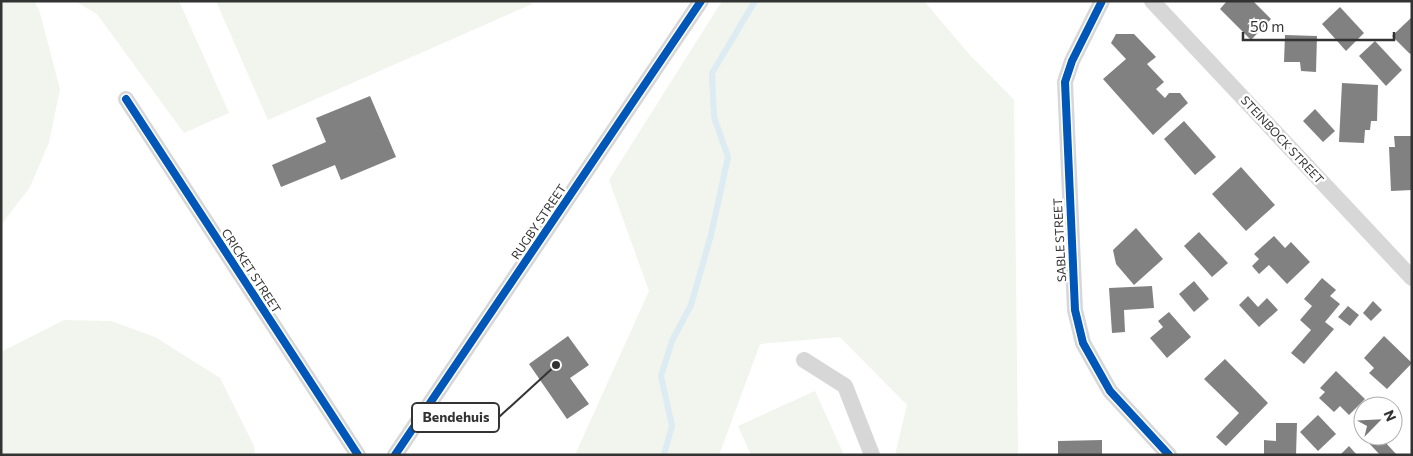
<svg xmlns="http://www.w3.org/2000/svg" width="1413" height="456" font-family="Commissioner,sans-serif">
<rect width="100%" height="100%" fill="#fff"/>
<g fill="#f1f5ed">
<path d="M 1,1 L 34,1 L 39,10 L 60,89 L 49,142 L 30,187 L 1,225 Z"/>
<path d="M 75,1 L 179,1 L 229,113 L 184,133 L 97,14 Z"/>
<path d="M 216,1 L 530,1 L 532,4 L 268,120 Z"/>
<path d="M 722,1 L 924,1 L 969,54 L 1014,100 L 1018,455 L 895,455 L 907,405 L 840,337 L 760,344 L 719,455 L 575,455 L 649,291 L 609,180 Z"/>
<path d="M 64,320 L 111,321 L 155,337 L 220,378 L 254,446 L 255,455 L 1,455 L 1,352 Z"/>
<path d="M 815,391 L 844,455 L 751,455 L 738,426 Z"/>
</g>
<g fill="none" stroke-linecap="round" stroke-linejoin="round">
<path stroke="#ddebf3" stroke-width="6" d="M 664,455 L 672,426 L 661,376 L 672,341 L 691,305 L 711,235 L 728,157 L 714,117 L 712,73 L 755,1"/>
</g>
<g fill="#818181">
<path d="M 1227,1 L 1253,1 L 1271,19 L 1251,40 L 1220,9 Z"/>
<path d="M 1340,7 L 1364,33 L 1346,51 L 1322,24 Z"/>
<path d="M 1412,17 L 1412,52 L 1410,54 L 1392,36 Z"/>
<path d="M 1116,34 L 1134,34 L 1156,57 L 1147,64 L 1164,82 L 1156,89 L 1165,98 L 1169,93 L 1180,93 L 1188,103 L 1153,135 L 1103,79 L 1126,59 L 1111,43 Z"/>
<path d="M 1285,35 L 1317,36 L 1316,72 L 1301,71 L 1300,62 L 1284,62 Z"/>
<path d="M 1375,41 L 1402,70 L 1386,86 L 1359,56 Z"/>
<path d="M 1342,83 L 1378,85 L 1377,121 L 1371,121 L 1370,130 L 1365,130 L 1364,143 L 1339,142 Z"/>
<path d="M 370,96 L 396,157 L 341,180 L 335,165 L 281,187 L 272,165 L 326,142 L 316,118 Z"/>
<path d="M 1315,109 L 1335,131 L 1323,142 L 1303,121 Z"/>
<path d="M 1184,121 L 1216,157 L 1195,175 L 1164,139 Z"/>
<path d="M 1394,136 L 1412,136 L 1412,190 L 1391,191 L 1389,147 L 1395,147 Z"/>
<path d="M 1241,167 L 1275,205 L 1246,231 L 1212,194 Z"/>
<path d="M 1136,228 L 1163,259 L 1134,285 L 1116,264 L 1113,250 Z"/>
<path d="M 1199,232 L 1228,263 L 1212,277 L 1184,246 Z"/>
<path d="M 1274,236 L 1285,248 L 1291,242 L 1310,262 L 1287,284 L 1269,265 L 1259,274 L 1252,266 L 1259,259 L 1254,254 Z"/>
<path d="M 1322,278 L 1336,290 L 1330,296 L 1340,304 L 1325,322 L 1334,329 L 1304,364 L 1291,353 L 1311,330 L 1300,320 L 1312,306 L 1304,299 Z"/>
<path d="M 1194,281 L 1209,299 L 1194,312 L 1179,294 Z"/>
<path d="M 1152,286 L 1154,308 L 1124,310 L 1125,332 L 1112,333 L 1109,288 Z"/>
<path d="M 1248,296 L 1258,307 L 1267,298 L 1278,310 L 1259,327 L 1239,305 Z"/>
<path d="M 1373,301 L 1382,310 L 1371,321 L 1363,313 Z"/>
<path d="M 1348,306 L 1359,315 L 1350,326 L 1338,317 Z"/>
<path d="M 1169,312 L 1191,337 L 1167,358 L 1150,338 L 1163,327 L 1158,321 Z"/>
<path d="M 568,336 L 589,365 L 570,378 L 589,404 L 567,419 L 529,364 Z"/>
<path d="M 1384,336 L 1412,363 L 1387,389 L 1369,373 L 1374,368 L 1364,358 Z"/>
<path d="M 1225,359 L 1268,403 L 1226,446 L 1216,437 L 1239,413 L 1204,379 Z"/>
<path d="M 1336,371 L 1365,399 L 1349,415 L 1340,406 L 1334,412 L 1319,398 L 1325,392 L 1320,388 Z"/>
<path d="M 1318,415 L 1336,434 L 1318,451 L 1300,432 Z"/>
<path d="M 1276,423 L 1297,423 L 1296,455 L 1264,455 L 1264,440 L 1276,441 Z"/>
<path d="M 1373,436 L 1392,436 L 1385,442 L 1397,455 L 1380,455 L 1367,441 Z"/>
<path d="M 1102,440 L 1102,455 L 1058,455 L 1058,441 Z"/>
<path d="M 1349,446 L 1357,455 L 1340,455 Z"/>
</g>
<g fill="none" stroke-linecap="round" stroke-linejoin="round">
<g stroke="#d7d7d7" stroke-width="16">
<path d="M 1102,1 L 1072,61 L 1065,82 L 1075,310 L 1083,343 L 1110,391 L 1169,455"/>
<path d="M 1152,1 L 1412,278"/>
<path d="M 126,99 L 358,455"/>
<path d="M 804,360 L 845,386 L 872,455"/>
<path d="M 395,455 L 701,1"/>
</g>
<g stroke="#fff" stroke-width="11">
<g id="cycleway">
<path d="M 1102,1 L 1072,61 L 1065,82 L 1075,310 L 1083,343 L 1110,391 L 1169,455"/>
<path d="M 126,99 L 358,455"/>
<path d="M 395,455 L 701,1"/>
</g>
</g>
<use href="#cycleway" stroke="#0057b8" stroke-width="8"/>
</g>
<g text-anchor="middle" stroke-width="5" stroke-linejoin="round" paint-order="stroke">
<g font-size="12" fill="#333" stroke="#fff">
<text transform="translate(1282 140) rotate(47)" y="4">STEINBOCK STREET</text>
<text transform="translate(539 222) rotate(-56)" y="4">RUGBY STREET</text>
<text transform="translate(1060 240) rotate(-93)" y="4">SABLE STREET</text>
<text transform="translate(251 271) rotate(57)" y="4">CRICKET STREET</text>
</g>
</g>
<path fill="none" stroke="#333" stroke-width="2" d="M556 365L499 417"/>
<circle fill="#333" stroke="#fff" stroke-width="2" cx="556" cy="365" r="5"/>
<rect fill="#fff" stroke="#333" stroke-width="2" x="412" y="403" width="87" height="29" rx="5"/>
<g font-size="14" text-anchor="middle" font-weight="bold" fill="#333">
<text x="456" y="422">Bendehuis</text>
</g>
<rect width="1413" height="456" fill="none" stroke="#333333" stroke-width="5"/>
<g transform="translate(1378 421) rotate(66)"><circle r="24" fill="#ffffff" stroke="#adadad"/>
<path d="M0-4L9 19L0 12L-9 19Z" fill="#7a7a7a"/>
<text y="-8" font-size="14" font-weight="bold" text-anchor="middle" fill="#333333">N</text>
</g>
<path d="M1243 32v8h151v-8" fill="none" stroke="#333333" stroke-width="2.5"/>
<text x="1250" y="32" font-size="15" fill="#333333" stroke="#ffffff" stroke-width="4" paint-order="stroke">50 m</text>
</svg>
